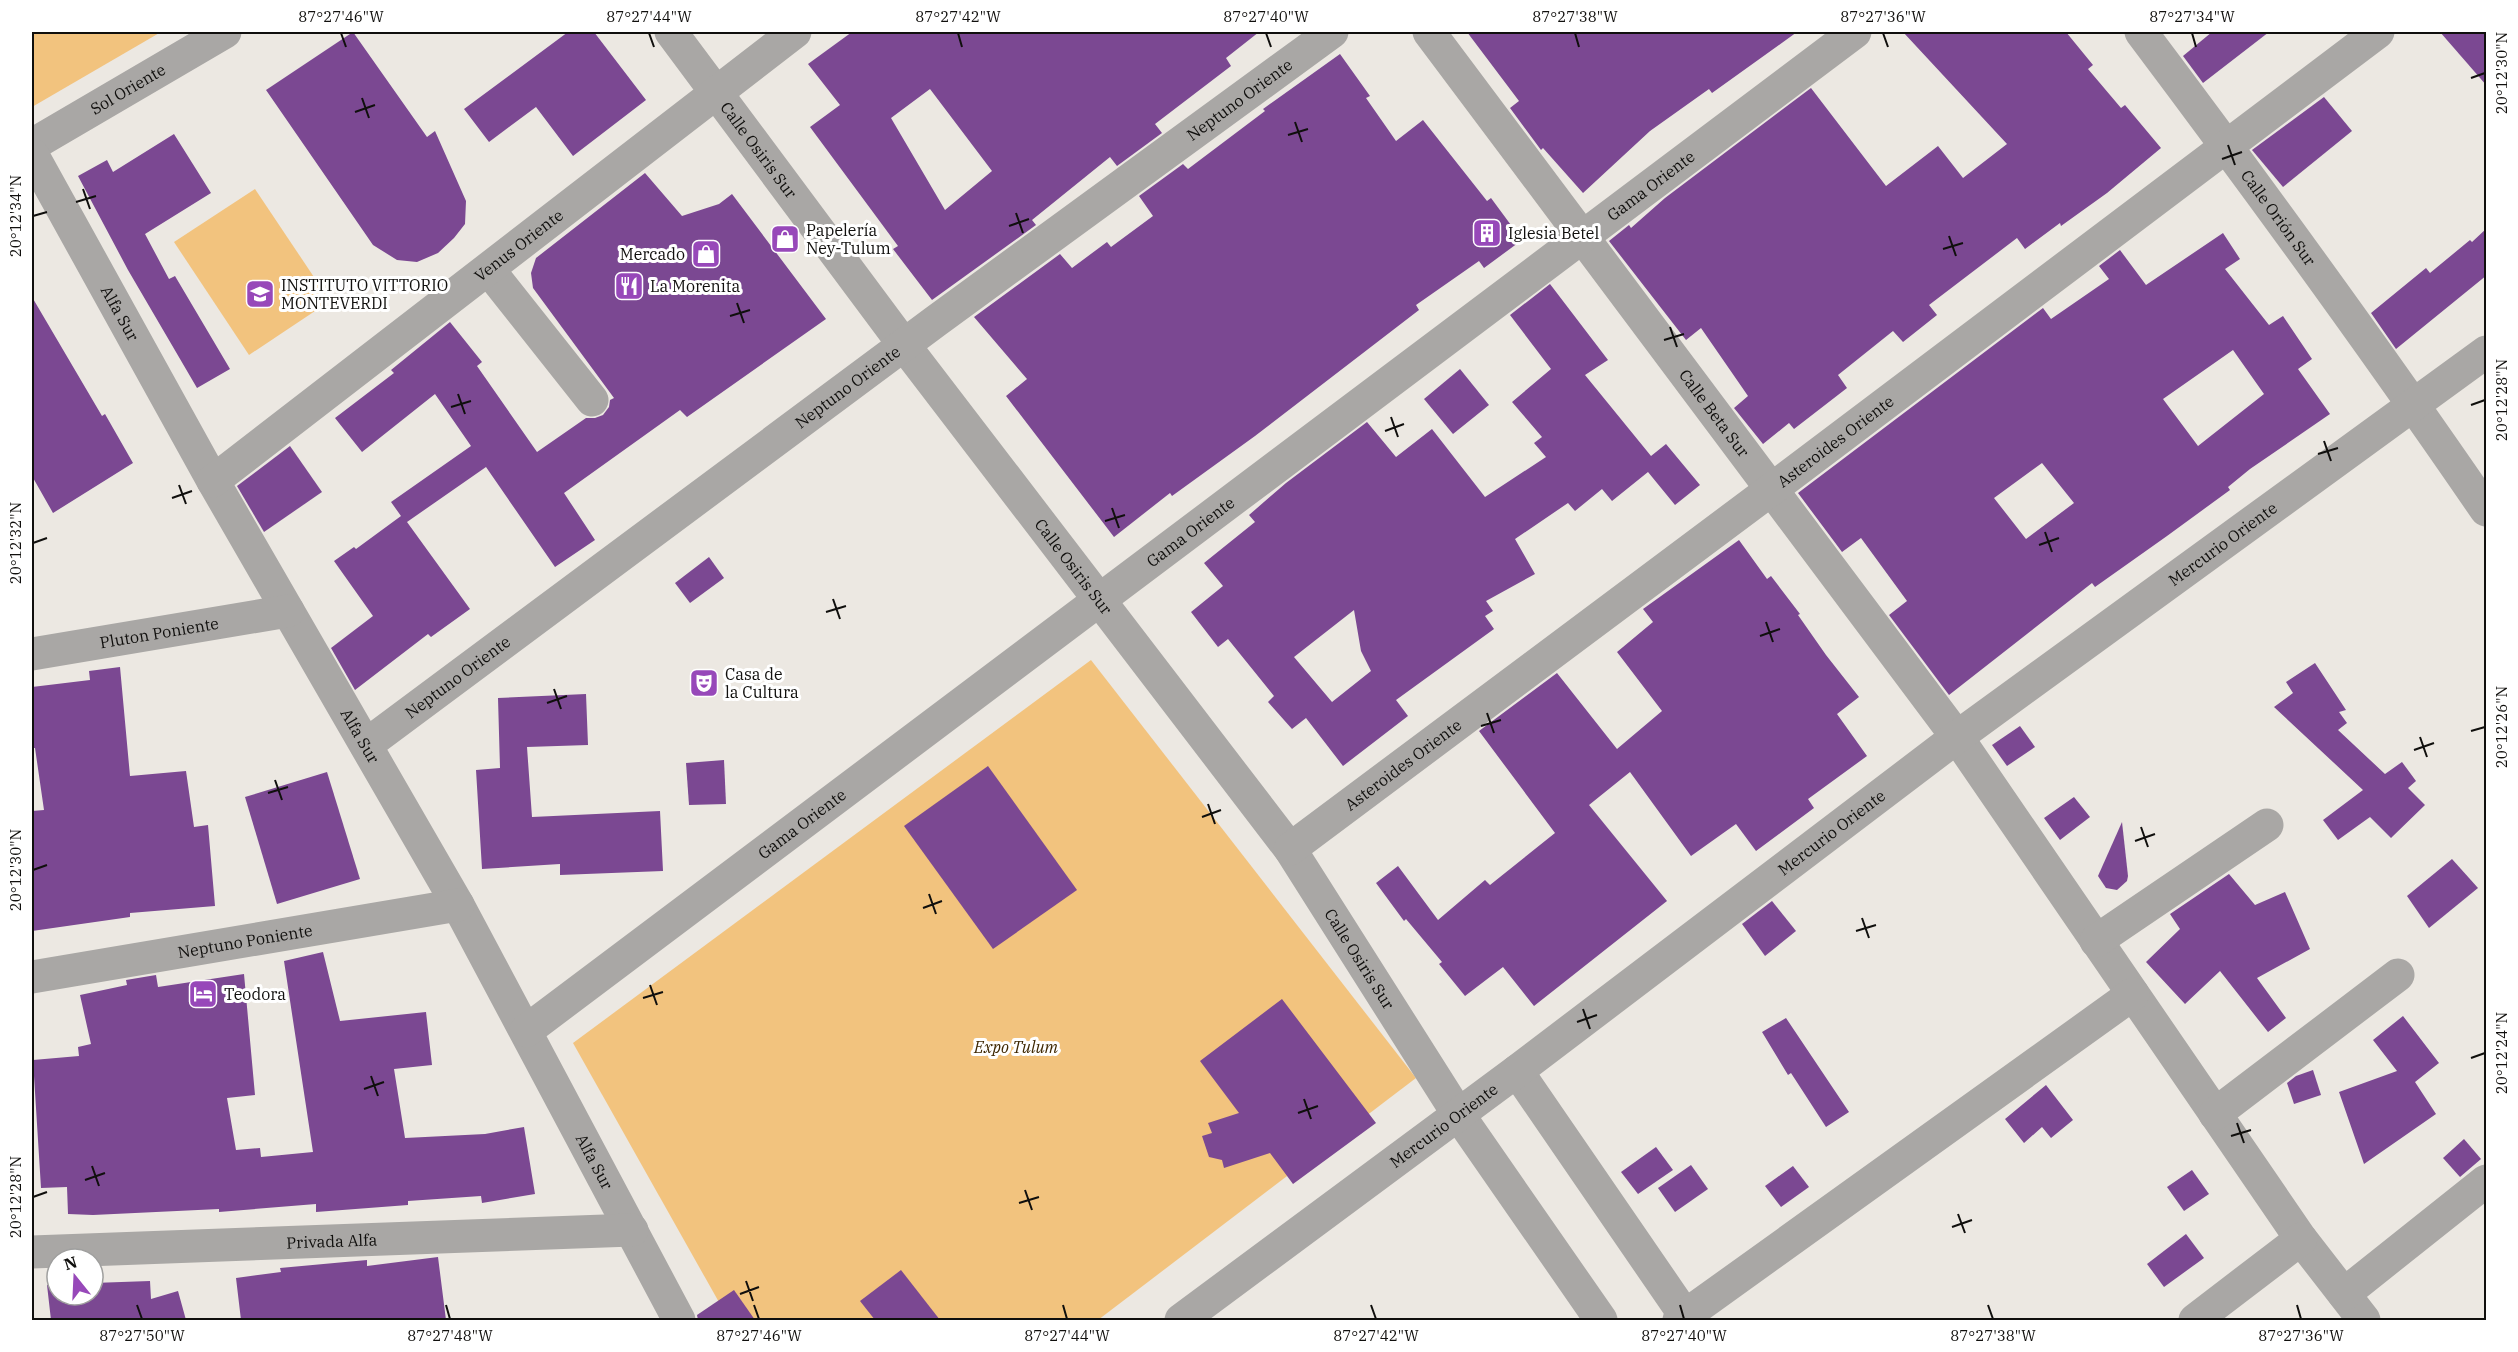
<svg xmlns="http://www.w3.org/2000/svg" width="2518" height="1352" font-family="'IBM Plex Serif',serif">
<rect width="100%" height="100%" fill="#ece8e2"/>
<g fill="#f2c37e">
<path d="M 32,32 L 161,32 L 32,107 Z"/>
<path d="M 255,189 L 330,301 L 249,355 L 174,242 Z"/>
<path d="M 1091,660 L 1416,1078 L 1098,1320 L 729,1320 L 573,1043 Z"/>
</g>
<g fill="#7b4892" fill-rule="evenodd">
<path d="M 353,32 L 427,137 L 435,131 L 466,201 L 465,224 L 454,238 L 438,253 L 417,262 L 397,260 L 373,245 L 266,90 Z"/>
<path d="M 568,32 L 594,32 L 646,100 L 573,156 L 536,107 L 489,142 L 464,109 Z"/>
<path d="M 852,32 L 1259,32 L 1226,58 L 1231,66 L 1155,124 L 1162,133 L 1117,166 L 1110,157 L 1032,220 L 1036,225 L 932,300 L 893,249 L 898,246 L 810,127 L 840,105 L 808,64 ZM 930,89 L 992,171 L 945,210 L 891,118 Z"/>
<path d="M 1467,32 L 1797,32 L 1712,93 L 1709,89 L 1650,131 L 1583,193 L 1543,148 L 1541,150 L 1510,108 L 1519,101 Z"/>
<path d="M 1903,32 L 2066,32 L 2093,65 L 2088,69 L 2121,108 L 2125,105 L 2161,148 L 2107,193 L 2061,226 L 2060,223 L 2025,249 L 2017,238 L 1929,305 L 1937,315 L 1903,342 L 1893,331 L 1838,375 L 1847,388 L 1794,429 L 1789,423 L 1763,444 L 1734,408 L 1748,396 L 1701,328 L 1686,340 L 1609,241 L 1629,225 L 1631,228 L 1665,198 L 1811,88 L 1886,186 L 1938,146 L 1963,178 L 2007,144 Z"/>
<path d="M 2212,32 L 2269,32 L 2203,83 L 2183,56 Z"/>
<path d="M 2440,32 L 2487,32 L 2487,86 Z"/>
<path d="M 1340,54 L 1370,96 L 1366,98 L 1396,141 L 1423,120 L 1487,201 L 1491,198 L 1522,240 L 1484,268 L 1479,261 L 1416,305 L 1419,310 L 1255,436 L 1172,496 L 1170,493 L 1114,537 L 1006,396 L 1027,379 L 974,317 L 1060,254 L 1072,268 L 1107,242 L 1111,247 L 1153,216 L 1139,196 L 1183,164 L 1188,169 L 1265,111 L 1263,109 Z"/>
<path d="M 2324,97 L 2352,131 L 2283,187 L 2252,150 Z"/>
<path d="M 174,134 L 211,193 L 145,234 L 169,279 L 175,276 L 230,369 L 197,388 L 128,270 L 78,176 L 107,160 L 113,172 Z"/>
<path d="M 645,173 L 682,216 L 719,204 L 732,194 L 826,319 L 687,417 L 680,410 L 564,493 L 595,540 L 555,567 L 486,467 L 407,522 L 470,609 L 431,637 L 428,634 L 355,690 L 331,648 L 373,616 L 334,561 L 354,547 L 356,549 L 401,516 L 391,502 L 471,446 L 435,394 L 362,452 L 335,418 L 394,373 L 391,370 L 450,322 L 482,362 L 477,366 L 537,452 L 586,418 L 595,418 L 603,415 L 609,407 L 610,400 L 614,398 L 533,288 L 531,273 L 536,258 Z"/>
<path d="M 2487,228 L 2487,275 L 2396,349 L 2371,313 L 2426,268 L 2430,273 L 2470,240 L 2472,242 Z"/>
<path d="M 2223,233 L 2240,259 L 2225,269 L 2269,325 L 2283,316 L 2312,359 L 2298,369 L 2330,414 L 2250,469 L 2228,487 L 2230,490 L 2167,536 L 2095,587 L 2092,583 L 1949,695 L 1889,615 L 1907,601 L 1861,538 L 1842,552 L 1798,493 L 2043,308 L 2051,319 L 2109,279 L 2099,266 L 2120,250 L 2146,285 ZM 2233,350 L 2264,394 L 2198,446 L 2163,399 ZM 2042,463 L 2074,503 L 2026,539 L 1994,498 Z"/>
<path d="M 1550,284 L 1608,360 L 1585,375 L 1651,456 L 1666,444 L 1700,485 L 1675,505 L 1648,472 L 1612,501 L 1602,489 L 1575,511 L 1568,503 L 1515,539 L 1535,574 L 1486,601 L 1493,611 L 1485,616 L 1494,629 L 1396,700 L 1408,716 L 1343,766 L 1306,718 L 1292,729 L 1268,702 L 1274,696 L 1228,639 L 1218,647 L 1191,612 L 1223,586 L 1204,563 L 1255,522 L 1249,515 L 1286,483 L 1367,422 L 1396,457 L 1432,429 L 1485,497 L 1546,457 L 1534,443 L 1542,437 L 1512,402 L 1551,369 L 1510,315 ZM 1354,610 L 1361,651 L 1371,671 L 1332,702 L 1294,657 Z"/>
<path d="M 32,297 L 102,416 L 105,414 L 133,463 L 53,513 L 32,476 Z"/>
<path d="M 1460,369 L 1489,405 L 1453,434 L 1424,399 Z"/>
<path d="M 290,446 L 322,492 L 264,532 L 237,486 Z"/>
<path d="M 1739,540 L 1767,579 L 1771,576 L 1800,614 L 1798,615 L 1826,655 L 1859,697 L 1837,714 L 1867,756 L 1808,799 L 1814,808 L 1756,851 L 1736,824 L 1691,856 L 1630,772 L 1589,805 L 1667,901 L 1534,1006 L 1503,967 L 1465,996 L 1439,964 L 1442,962 L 1406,919 L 1404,921 L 1376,883 L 1398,866 L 1438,920 L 1485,880 L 1490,885 L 1555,833 L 1479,731 L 1557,673 L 1617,749 L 1662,711 L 1617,652 L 1653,622 L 1643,609 Z"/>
<path d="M 709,557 L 724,578 L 690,603 L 675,583 Z"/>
<path d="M 2315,663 L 2346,710 L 2339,712 L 2347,723 L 2338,730 L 2385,774 L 2402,762 L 2416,781 L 2408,788 L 2425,805 L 2391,838 L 2370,817 L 2338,840 L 2323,820 L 2363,790 L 2274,707 L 2293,693 L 2286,682 Z"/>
<path d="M 120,667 L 130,776 L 186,771 L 194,827 L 208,825 L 215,906 L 130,913 L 130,917 L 32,931 L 32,811 L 44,810 L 35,748 L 32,748 L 32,687 L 90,680 L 89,671 Z"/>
<path d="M 586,694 L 588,745 L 527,747 L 532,817 L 660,811 L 663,871 L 560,875 L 560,864 L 482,869 L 476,770 L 500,768 L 498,698 Z"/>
<path d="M 2020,726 L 2035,747 L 2007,766 L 1992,745 Z"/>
<path d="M 724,760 L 726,804 L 689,805 L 686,763 Z"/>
<path d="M 988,766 L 1077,890 L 993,949 L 904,826 Z"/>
<path d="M 327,772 L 360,879 L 277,904 L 245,797 Z"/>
<path d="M 2074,797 L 2090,817 L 2060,840 L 2044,818 Z"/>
<path d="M 2122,822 L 2128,876 L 2127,881 L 2117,890 L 2106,888 L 2098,876 Z"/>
<path d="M 2452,859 L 2478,888 L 2429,928 L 2407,896 Z"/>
<path d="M 2229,874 L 2255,905 L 2285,892 L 2310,949 L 2257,978 L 2286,1018 L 2268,1032 L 2220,971 L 2185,1004 L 2146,962 L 2180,929 L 2170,914 Z"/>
<path d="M 1772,901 L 1796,931 L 1765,956 L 1742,924 Z"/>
<path d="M 323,952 L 340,1021 L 426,1012 L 432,1065 L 394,1069 L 405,1138 L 485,1134 L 524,1127 L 535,1194 L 482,1203 L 481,1196 L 408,1201 L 408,1205 L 316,1212 L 316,1204 L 219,1212 L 219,1209 L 93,1215 L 68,1214 L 67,1187 L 41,1188 L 33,1060 L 79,1056 L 78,1047 L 91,1044 L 80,995 L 127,985 L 126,980 L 156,975 L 158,987 L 244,974 L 255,1095 L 227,1098 L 236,1150 L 260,1148 L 261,1157 L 313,1152 L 284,961 Z"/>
<path d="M 1282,999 L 1376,1123 L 1293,1184 L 1270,1153 L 1224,1168 L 1222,1160 L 1209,1157 L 1202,1136 L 1212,1133 L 1208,1123 L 1239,1113 L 1200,1061 Z"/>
<path d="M 2403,1016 L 2439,1063 L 2415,1082 L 2436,1114 L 2364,1164 L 2339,1092 L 2397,1071 L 2373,1040 Z"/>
<path d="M 1786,1018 L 1849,1112 L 1826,1127 L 1791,1073 L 1788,1075 L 1762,1032 Z"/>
<path d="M 2313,1070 L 2321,1095 L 2294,1104 L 2287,1083 L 2296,1076 Z"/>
<path d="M 2046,1085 L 2073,1120 L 2051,1138 L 2042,1127 L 2024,1143 L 2005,1119 Z"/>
<path d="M 2464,1139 L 2481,1159 L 2460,1177 L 2443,1158 Z"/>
<path d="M 1656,1147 L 1673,1170 L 1638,1194 L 1621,1172 Z"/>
<path d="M 1691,1165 L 1708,1189 L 1675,1212 L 1658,1188 Z"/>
<path d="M 1793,1166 L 1809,1187 L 1781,1207 L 1765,1186 Z"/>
<path d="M 2192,1170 L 2209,1194 L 2184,1211 L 2167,1187 Z"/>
<path d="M 2186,1234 L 2204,1258 L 2164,1287 L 2147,1264 Z"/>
<path d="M 438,1257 L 446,1320 L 241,1320 L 236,1278 L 281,1272 L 280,1268 L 367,1260 L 367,1266 Z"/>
<path d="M 901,1270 L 940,1320 L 875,1320 L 860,1301 Z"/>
<path d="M 150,1281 L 151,1299 L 178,1291 L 186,1320 L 51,1320 L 47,1285 L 57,1284 L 57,1295 L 93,1295 L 93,1283 Z"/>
<path d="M 734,1290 L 755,1320 L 698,1320 L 697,1315 Z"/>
</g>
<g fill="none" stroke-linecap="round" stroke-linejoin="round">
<g stroke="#a9a7a5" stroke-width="33">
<path id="s1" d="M 671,32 L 904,345 L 1290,849 L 1458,1114 L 1601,1320"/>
<path id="s2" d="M 1429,32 L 1957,737 L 2301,1239 L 2364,1320"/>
<path id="s3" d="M 2141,32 C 2259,189 2375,348 2486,510"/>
<path id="s4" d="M 32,145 L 225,32"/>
<path id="s5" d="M 32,154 L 213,481 L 458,905 L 679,1320"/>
<path d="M 489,270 L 592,400"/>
<path id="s6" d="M 213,481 L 795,32"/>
<path id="s7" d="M 32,654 L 288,611"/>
<path id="s8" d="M 366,745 L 936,321 L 1332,32"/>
<path id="s9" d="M 1290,849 L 1772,489 L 2378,32"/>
<path d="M 2096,941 L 2267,825"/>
<path id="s10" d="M 32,977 L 458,905"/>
<path id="s11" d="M 526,1031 L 1855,32"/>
<path d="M 1517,1071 L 1688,1320"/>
<path d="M 2215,1114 L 2398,975"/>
<path id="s12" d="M 32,1252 L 632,1230"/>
<path d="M 2344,1294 L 2486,1181"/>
<path id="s13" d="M 1181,1320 L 1517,1071 L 1957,737 L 2486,352"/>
<path d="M 1679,1320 L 2133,994"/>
<path d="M 2195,1320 L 2301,1239"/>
</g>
</g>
<path fill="none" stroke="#100f0d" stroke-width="2" d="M 341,33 L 346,47M 649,33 L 654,47M 958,33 L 962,47M 1266,33 L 1271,47M 1575,33 L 1579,47M 1883,33 L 1888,47M 2192,33 L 2196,47M 2471,78 L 2485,73M 362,98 L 369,118M 355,112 L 375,105M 1295,122 L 1302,142M 1288,135 L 1308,129M 2228,145 L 2235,165M 2222,159 L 2242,152M 83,189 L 90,209M 76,202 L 96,196M 1016,213 L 1023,233M 33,216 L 47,212M 1009,226 L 1029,219M 1949,236 L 1956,256M 1943,249 L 1963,243M 737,303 L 744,323M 730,316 L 750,310M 1670,327 L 1677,347M 1664,340 L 1684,334M 458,394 L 465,414M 2471,405 L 2485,400M 451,407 L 471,401M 1391,417 L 1398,437M 1385,431 L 1404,424M 2324,441 L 2331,461M 2318,454 L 2338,448M 179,485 L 186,504M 172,498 L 192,491M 1112,508 L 1119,528M 1105,521 L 1125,515M 2045,532 L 2052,552M 33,543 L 47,538M 2039,545 L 2059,538M 833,599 L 840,619M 826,612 L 846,606M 1766,622 L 1773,642M 1760,636 L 1780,629M 554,689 L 561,709M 547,703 L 567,696M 1487,713 L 1494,733M 1481,726 L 1501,720M 2471,731 L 2485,727M 2420,737 L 2427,757M 2414,750 L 2434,743M 275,780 L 282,800M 268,793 L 288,787M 1208,804 L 1215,824M 1202,817 L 1221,810M 2141,827 L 2148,847M 2135,841 L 2155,834M 33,870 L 47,865M 929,894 L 936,914M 923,908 L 942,901M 1862,918 L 1869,938M 1856,931 L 1876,925M 650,985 L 657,1005M 643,998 L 663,992M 1583,1009 L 1590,1029M 1577,1022 L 1597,1015M 2471,1058 L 2485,1053M 371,1076 L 378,1096M 364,1089 L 384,1082M 1304,1099 L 1311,1119M 1298,1113 L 1318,1106M 2237,1123 L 2244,1143M 2231,1136 L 2251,1130M 92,1166 L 99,1186M 85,1180 L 105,1173M 1025,1190 L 1032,1210M 33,1197 L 47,1192M 1019,1203 L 1039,1197M 1958,1214 L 1965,1233M 1952,1227 L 1972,1220M 746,1281 L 753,1301M 740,1294 L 759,1287M 137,1305 L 142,1319M 446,1305 L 450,1319M 754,1305 L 759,1319M 1063,1305 L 1067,1319M 1371,1305 L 1376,1319M 1680,1305 L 1684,1319M 1988,1305 L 1993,1319M 2297,1305 L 2301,1319"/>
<defs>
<g id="building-square" transform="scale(1.5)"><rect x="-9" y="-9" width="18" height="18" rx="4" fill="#9748b9" stroke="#fff"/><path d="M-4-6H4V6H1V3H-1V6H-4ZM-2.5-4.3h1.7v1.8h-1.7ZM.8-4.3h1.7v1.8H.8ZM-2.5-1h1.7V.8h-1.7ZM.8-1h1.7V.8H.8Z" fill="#fff"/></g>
<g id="shop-square" transform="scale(1.5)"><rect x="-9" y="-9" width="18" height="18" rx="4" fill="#9748b9" stroke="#fff"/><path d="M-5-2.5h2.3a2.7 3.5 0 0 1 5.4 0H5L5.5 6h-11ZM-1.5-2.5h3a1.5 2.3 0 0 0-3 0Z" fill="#fff"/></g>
<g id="restaurant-square" transform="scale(1.5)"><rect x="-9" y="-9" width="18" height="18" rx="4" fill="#9748b9" stroke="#fff"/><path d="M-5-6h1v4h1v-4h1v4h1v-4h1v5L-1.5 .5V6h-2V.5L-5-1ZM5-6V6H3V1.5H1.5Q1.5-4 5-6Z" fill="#fff"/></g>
<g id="school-square" transform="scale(1.5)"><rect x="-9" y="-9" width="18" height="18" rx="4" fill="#9748b9" stroke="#fff"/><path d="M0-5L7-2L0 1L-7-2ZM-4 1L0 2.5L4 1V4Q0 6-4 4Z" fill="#fff"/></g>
<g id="theatre-square" transform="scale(1.5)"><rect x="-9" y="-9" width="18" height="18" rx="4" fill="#9748b9" stroke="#fff"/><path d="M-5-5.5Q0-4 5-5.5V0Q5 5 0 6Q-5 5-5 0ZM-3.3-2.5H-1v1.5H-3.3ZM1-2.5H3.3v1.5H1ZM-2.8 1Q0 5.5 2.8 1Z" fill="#fff"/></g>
<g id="hotel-square" transform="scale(1.5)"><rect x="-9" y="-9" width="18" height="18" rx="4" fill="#9748b9" stroke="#fff"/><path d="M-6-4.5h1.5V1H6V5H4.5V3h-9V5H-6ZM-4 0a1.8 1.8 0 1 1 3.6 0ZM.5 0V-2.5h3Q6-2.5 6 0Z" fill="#fff"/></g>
</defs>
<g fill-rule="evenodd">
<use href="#building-square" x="1487" y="233"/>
<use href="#shop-square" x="785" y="239"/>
<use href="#shop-square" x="706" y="254"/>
<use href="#restaurant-square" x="629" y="286"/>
<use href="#school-square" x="260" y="294"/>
<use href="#theatre-square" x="704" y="683"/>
<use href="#hotel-square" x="203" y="994"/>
</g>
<g text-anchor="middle" stroke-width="6" stroke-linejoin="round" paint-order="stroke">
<g font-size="16" fill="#100f0d" stroke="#fff">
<text dy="6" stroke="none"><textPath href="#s4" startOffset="111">Sol Oriente</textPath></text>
<text dy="6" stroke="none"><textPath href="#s8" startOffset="1086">Neptuno Oriente</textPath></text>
<text dy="6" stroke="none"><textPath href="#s1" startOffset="147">Calle Osiris Sur</textPath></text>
<text dy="6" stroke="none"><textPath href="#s11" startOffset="1407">Gama Oriente</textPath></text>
<text dy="6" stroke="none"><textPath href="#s3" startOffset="231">Calle Orión Sur</textPath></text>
<text dy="6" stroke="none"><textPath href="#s6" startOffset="386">Venus Oriente</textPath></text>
<text dy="6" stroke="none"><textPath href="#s5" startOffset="182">Alfa Sur</textPath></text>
<text dy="6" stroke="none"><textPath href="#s8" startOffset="600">Neptuno Oriente</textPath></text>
<text dy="6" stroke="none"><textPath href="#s2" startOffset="476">Calle Beta Sur</textPath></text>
<text dy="6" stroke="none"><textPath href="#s9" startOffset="681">Asteroides Oriente</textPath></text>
<text dy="6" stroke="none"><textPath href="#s11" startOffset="831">Gama Oriente</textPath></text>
<text dy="6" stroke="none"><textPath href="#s13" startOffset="1299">Mercurio Oriente</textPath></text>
<text dy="6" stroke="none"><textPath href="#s1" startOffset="669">Calle Osiris Sur</textPath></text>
<text dy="6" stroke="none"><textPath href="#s7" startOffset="129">Pluton Poniente</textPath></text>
<text dy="6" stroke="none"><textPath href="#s8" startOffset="114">Neptuno Oriente</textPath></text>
<text dy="6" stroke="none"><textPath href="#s5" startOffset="668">Alfa Sur</textPath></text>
<text dy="6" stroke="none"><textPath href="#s9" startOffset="141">Asteroides Oriente</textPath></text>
<text dy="6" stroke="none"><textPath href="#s11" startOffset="345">Gama Oriente</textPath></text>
<text dy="6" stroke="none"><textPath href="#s13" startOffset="813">Mercurio Oriente</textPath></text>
<text dy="6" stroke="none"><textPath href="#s10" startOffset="216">Neptuno Poniente</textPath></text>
<text dy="6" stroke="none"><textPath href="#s1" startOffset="1155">Calle Osiris Sur</textPath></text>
<text dy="6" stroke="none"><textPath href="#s13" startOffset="327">Mercurio Oriente</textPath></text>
<text dy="6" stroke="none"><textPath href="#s5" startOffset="1154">Alfa Sur</textPath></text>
<text dy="6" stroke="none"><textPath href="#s12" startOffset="300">Privada Alfa</textPath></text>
</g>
<g font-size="16" fill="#100f0d" stroke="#fff" text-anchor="start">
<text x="806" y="236">Papelería<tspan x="806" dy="18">Ney-Tulum</tspan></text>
<text x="1508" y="239">Iglesia Betel</text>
<text x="685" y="260" text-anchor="end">Mercado</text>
<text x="281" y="291">INSTITUTO VITTORIO<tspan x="281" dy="18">MONTEVERDI</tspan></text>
<text x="650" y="292">La Morenita</text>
<text x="725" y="680">Casa de<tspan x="725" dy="18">la Cultura</tspan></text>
<text x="224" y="1000">Teodora</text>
</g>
<g font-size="16" font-style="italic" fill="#3d2600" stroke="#fff">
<text x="1016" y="1053">Expo Tulum</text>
</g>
</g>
<rect width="2518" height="1352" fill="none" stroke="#ffffff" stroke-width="66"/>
<g transform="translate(75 1277) rotate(342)"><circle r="28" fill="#ffffff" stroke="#9f9f9e" stroke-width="1.5"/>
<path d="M0-4.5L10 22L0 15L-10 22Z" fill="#9748b9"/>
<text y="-9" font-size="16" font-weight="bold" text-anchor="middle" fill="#100f0d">N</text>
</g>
<rect x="33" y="33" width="2452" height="1286" fill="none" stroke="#100f0d" stroke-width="2"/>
<g font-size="15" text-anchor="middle" fill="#100f0d">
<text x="341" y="22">87°27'46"W</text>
<text x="649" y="22">87°27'44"W</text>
<text x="958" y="22">87°27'42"W</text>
<text x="1266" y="22">87°27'40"W</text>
<text x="1575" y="22">87°27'38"W</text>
<text x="1883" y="22">87°27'36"W</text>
<text x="2192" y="22">87°27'34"W</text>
<text transform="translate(2502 73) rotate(-90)" y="5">20°12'30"N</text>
<text transform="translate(16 216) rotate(-90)" y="5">20°12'34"N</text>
<text transform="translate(2502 400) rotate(-90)" y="5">20°12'28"N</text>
<text transform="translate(16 543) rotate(-90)" y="5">20°12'32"N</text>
<text transform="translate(2502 727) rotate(-90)" y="5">20°12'26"N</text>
<text transform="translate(16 870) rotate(-90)" y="5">20°12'30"N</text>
<text transform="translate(2502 1053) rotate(-90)" y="5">20°12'24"N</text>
<text transform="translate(16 1197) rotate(-90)" y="5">20°12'28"N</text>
<text x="142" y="1341">87°27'50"W</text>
<text x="450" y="1341">87°27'48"W</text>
<text x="759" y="1341">87°27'46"W</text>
<text x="1067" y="1341">87°27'44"W</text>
<text x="1376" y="1341">87°27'42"W</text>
<text x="1684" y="1341">87°27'40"W</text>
<text x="1993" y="1341">87°27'38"W</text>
<text x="2301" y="1341">87°27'36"W</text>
</g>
</svg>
